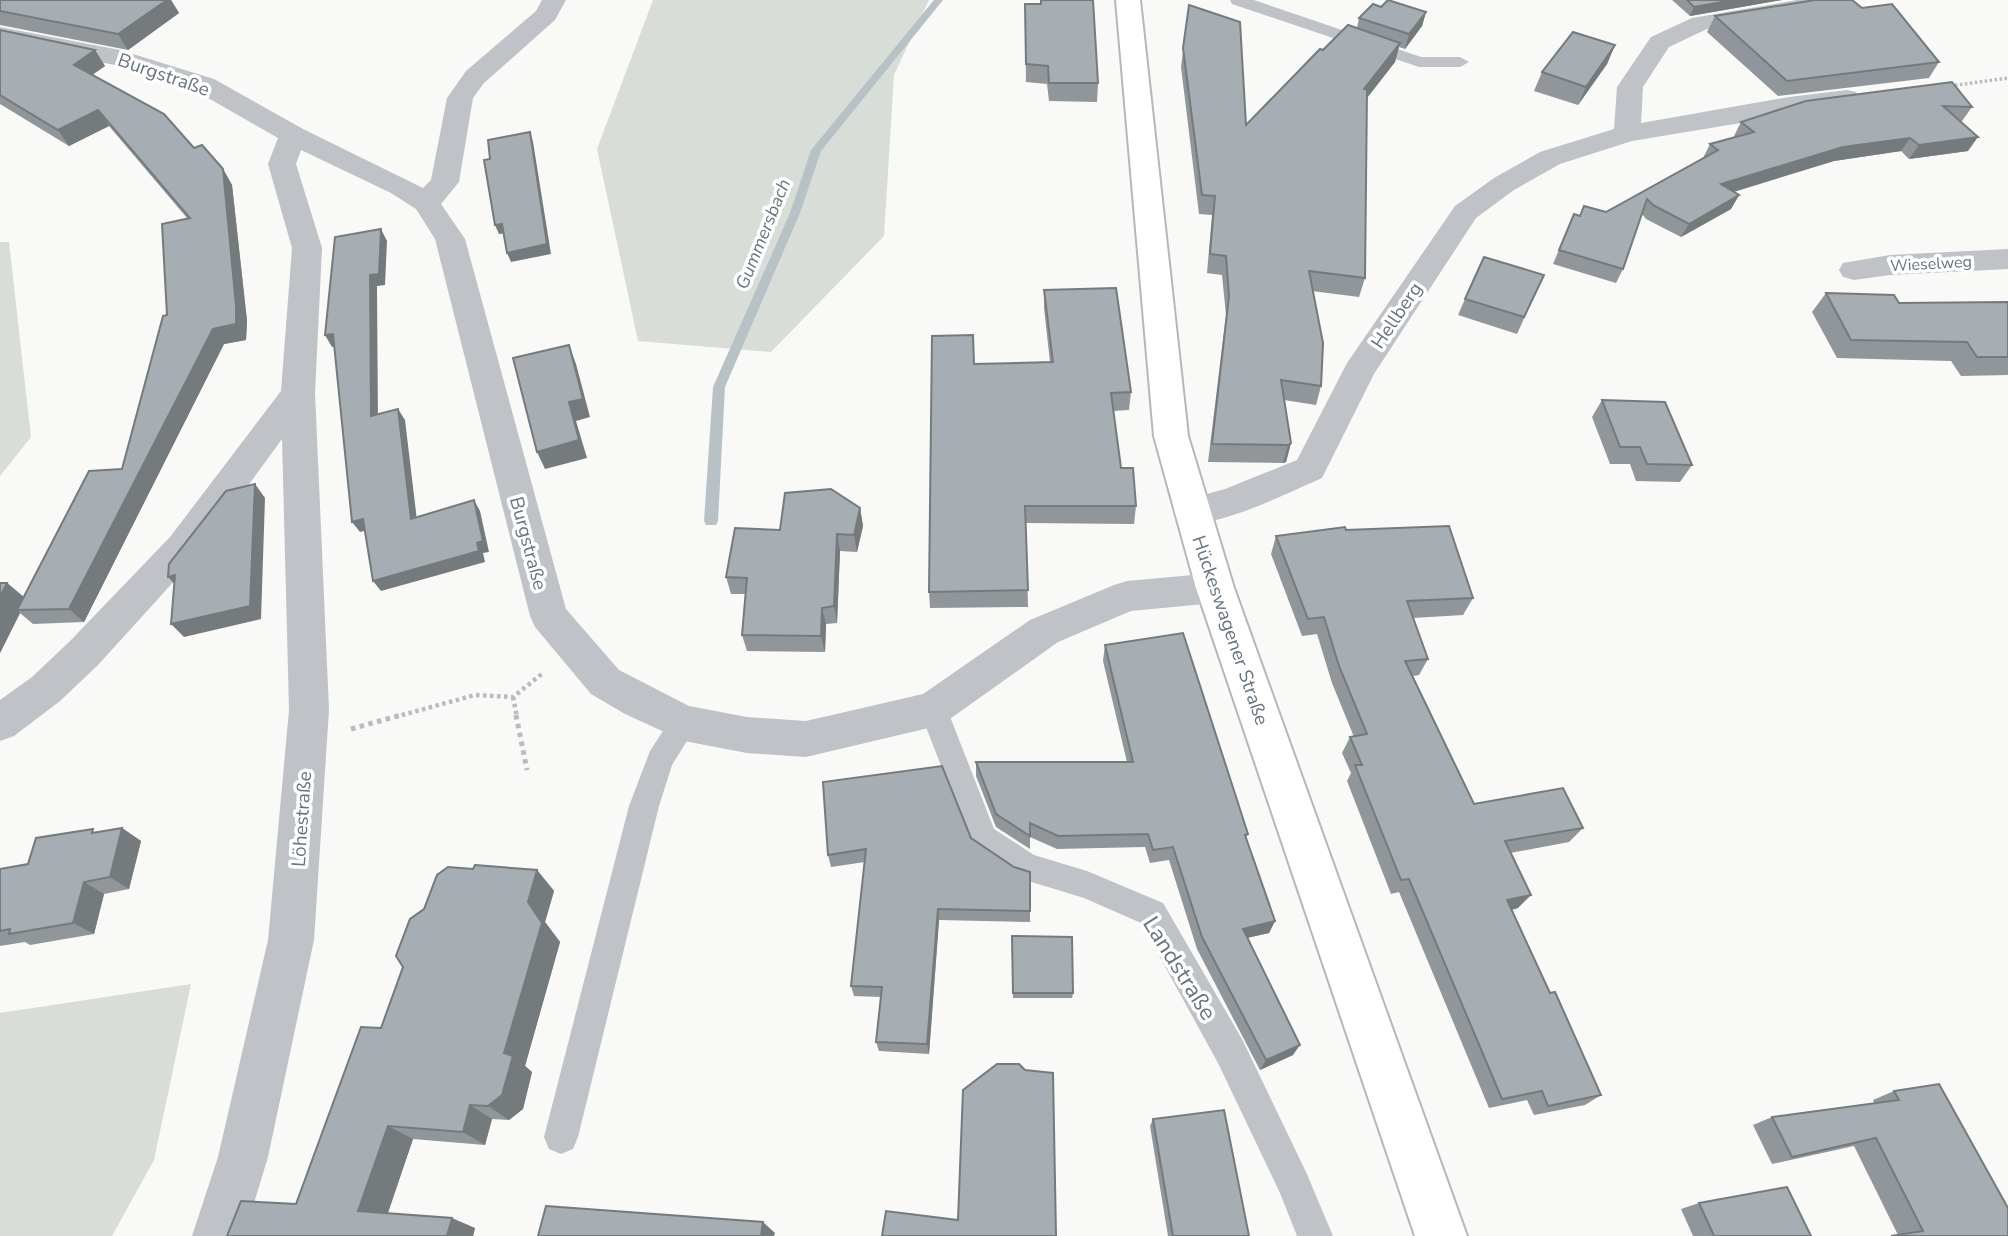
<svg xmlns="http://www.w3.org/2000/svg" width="2008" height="1236" font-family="'Nunito Sans',sans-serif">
<rect width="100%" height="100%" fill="#f9f9f7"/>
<g fill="#d9ddd7">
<path d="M 653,0 L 929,0 L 894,75 L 884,236 L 771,352 L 638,341 L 597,149 Z"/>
<path d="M 0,242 L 9,242 L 31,437 L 0,476 Z"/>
<path d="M 191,984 L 154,1160 L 112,1236 L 0,1236 L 0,1013 Z"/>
</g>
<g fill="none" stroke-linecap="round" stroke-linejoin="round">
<path fill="#b8c2c6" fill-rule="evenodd" d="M 934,0 L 943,0 L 821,151 L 800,213 L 725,387 L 718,521 L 716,525 L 706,525 L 704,521 L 713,387 L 790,213 L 811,150 Z"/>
<g stroke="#b4b8bc" stroke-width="4">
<path id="secondary" d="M 1116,0 L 1140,0 L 1188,436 L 1234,588 L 1467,1236 L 1415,1236 L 1196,588 L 1154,436 Z"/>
</g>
<path stroke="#b9bcbe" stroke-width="3.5" stroke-dasharray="2.5 2.5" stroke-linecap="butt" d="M 1950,86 L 2008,78"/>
<g stroke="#b9bcbe" stroke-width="4.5" stroke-dasharray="3.5 3.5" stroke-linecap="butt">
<path d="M 513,697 L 517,717"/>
<path d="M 395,717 L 475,695 L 513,697 L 543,673"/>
</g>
<g stroke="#b9bcbe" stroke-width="5" stroke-dasharray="4.5 4.5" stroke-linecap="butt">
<path d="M 516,715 L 527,770"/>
<path d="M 351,729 L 401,715"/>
</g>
<g fill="#bfc2c6" fill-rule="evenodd">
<path d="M 1230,0 L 1254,0 L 1421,57 L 1460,57 L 1469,62 L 1460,67 L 1419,67 L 1232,4 Z"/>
<path d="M 933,697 L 943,701 L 947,709 L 994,829 L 1034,855 L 1087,871 L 1163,903 L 1242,1039 L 1306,1172 L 1333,1236 L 1297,1236 L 1280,1193 L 1218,1063 L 1141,923 L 1084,898 L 1015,877 L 973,848 L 919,709 L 923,701 Z"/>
<path d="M 684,711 L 694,714 L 698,723 L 672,765 L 659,806 L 578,1137 L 573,1149 L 561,1154 L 549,1149 L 544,1137 L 629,806 L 650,751 L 674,714 Z"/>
</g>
<g fill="#bfc2c6" fill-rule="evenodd">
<path d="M 542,0 L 566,0 L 555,20 L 484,83 L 473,98 L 459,182 L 441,204 L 465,239 L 566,609 L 619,670 L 689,706 L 747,717 L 806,721 L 923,694 L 1030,620 L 1114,585 L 1127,581 L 1215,573 L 1228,577 L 1234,588 L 1228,599 L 1215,603 L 1131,611 L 1058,642 L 947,721 L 933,727 L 806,757 L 747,753 L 684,741 L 625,714 L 591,694 L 535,627 L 530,616 L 435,239 L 416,209 L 391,193 L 301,150 L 296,164 L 322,248 L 315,393 L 329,710 L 314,940 L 268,1157 L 244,1236 L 192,1236 L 218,1157 L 268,940 L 289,710 L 282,439 L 196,557 L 98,665 L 60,701 L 14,736 L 0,741 L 0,700 L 32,677 L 70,641 L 170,537 L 281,391 L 292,248 L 268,164 L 278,138 L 196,91 L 115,65 L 0,43 L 0,27 L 120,50 L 214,79 L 303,129 L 423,188 L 431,180 L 447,98 L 466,71 L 536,11 Z"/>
<path d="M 1797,0 L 1854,0 L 1851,5 L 1842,7 L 1707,29 L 1669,47 L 1643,87 L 1641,123 L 1789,97 L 1847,90 L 1856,92 L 1860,98 L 1856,104 L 1632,141 L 1560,164 L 1514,190 L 1476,218 L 1374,374 L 1322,478 C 1289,492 1212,532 1178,522 L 1173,512 L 1178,502 L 1225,489 L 1297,460 L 1347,363 L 1455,206 L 1494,178 L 1540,152 L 1614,129 L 1617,87 L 1651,37 L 1692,18 Z"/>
<path d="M 2008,249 L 2008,269 L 1890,275 L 1854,280 L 1843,277 L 1839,270 L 1843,263 L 1890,255 Z"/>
</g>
<use href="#secondary" fill="#fff" fill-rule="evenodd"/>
</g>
<g fill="#90969a">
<path d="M 0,0 L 171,0 L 179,13 L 128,50 L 0,25 Z"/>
<path d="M 1672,0 L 1782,0 L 1690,16 Z"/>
<path d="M 1025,4 L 1098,83 L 1097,102 L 1049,101 L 1047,84 L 1026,82 Z"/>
<path d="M 1189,5 L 1246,125 L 1323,50 L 1357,28 L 1359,18 L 1381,7 L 1426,12 L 1422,26 L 1405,49 L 1399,47 L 1395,62 L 1367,98 L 1365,278 L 1359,297 L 1312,291 L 1321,386 L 1316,405 L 1284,400 L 1291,443 L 1286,462 L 1283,463 L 1208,462 L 1226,315 L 1222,275 L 1207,273 L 1212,215 L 1199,214 L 1181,67 Z"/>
<path d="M 1862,8 L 1939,62 L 1929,78 L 1778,96 L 1707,32 L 1715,16 Z"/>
<path d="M 0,30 L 95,50 L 105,66 L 93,74 L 223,169 L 232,185 L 247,321 L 246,340 L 224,344 L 84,622 L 33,624 L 20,613 L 0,653 L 7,583 L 24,597 L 122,469 L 167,315 L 187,218 L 109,126 L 69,146 L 0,104 Z"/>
<path d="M 1615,45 L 1607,64 L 1578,105 L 1534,91 L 1542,72 Z"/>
<path d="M 1806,101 L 1972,107 L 1962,121 L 1960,121 L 1968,151 L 1909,159 L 1901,151 L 1834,161 L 1734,192 L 1739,195 L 1731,209 L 1681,237 L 1646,219 L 1642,214 L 1623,269 L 1616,283 L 1553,264 L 1574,214 L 1579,216 L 1606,212 L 1703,158 L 1710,144 L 1735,137 L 1734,136 L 1741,122 Z"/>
<path d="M 1544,275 L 1517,334 L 1458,315 L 1465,299 Z"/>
<path d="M 1044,290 L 1131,392 L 1129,410 L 1113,411 L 1121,468 L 1136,506 L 1134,524 L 1026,523 L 1028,607 L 930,608 L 929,592 L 974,364 L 1050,362 L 1044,308 Z"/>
<path d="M 1826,293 L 1899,303 L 2008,302 L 2008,375 L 1961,376 L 1951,361 L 1837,358 L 1812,312 Z"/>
<path d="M 1602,400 L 1692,465 L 1680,482 L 1636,481 L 1630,464 L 1610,464 L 1592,417 Z"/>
<path d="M 860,508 L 863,526 L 857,552 L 840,551 L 837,623 L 826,624 L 825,652 L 747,651 L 742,635 L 745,594 L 731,594 L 726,577 L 780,530 Z"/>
<path d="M 1346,530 L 1473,598 L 1463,615 L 1413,618 L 1428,659 L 1419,675 L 1413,676 L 1474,804 L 1583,828 L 1569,842 L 1510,853 L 1518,908 L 1511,910 L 1550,993 L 1601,1095 L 1585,1105 L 1534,1115 L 1527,1100 L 1489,1108 L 1399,892 L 1391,894 L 1347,781 L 1351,773 L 1342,753 L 1350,737 L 1354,737 L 1332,683 L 1317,634 L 1302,636 L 1271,554 L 1276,536 Z"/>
<path d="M 1105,645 L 1248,834 L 1246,838 L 1275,921 L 1269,933 L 1247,938 L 1293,1055 L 1260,1070 L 1197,949 L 1169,860 L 1150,863 L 1145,847 L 1057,849 L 1030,837 L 1030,849 L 996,827 L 976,776 L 976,762 L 1127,762 L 1103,661 Z"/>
<path d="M 823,782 L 971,838 L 1030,911 L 1030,922 L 939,920 L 929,1054 L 879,1051 L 876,1042 L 881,997 L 854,996 L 851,986 L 865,862 L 831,867 L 828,855 Z"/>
<path d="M 122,828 L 141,841 L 129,889 L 104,894 L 94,934 L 30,945 L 25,942 L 0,946 L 0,869 L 28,864 L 98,832 Z"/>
<path d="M 473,869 L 537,870 L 554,891 L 545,922 L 560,942 L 525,1066 L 532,1072 L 523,1109 L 509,1120 L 492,1119 L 485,1145 L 413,1139 L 388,1213 L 475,1228 L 473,1236 L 227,1236 L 296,1204 L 381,1028 L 424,909 Z"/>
<path d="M 1012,936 L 1073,993 L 1072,998 L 1013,998 Z"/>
<path d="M 1894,1091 L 2008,1236 L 1898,1235 L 1854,1146 L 1772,1164 L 1753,1125 L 1772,1117 L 1874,1103 L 1873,1100 Z"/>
<path d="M 1153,1119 L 1249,1236 L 1168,1236 L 1150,1126 Z"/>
<path d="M 1699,1203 L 1811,1236 L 1693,1236 L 1681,1209 Z"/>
</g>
<g fill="#757a7d">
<path d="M 167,0 L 171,0 L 179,13 L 128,50 L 118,34 Z"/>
<path d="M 1733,0 L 1782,0 L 1690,16 L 1694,7 Z"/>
<path d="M 1426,12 L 1422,26 L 1405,49 L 1409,34 Z"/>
<path d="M 1400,43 L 1395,62 L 1359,108 L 1364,89 Z"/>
<path d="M 1615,45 L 1607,64 L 1578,105 L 1586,87 Z"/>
<path d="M 95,50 L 105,66 L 85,80 L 74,65 Z"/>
<path d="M 98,110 L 109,126 L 69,146 L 58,130 Z"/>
<path d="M 530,132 L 533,142 L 551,254 L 511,262 L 507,253 Z"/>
<path d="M 1978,137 L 1968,151 L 1909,159 L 1919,145 Z"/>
<path d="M 1910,138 L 1901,151 L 1834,161 L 1713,198 L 1721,184 L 1843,147 Z"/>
<path d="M 223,169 L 232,185 L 247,321 L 246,340 L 224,344 L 84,622 L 69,609 L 213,329 Z"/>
<path d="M 1739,195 L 1731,209 L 1681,237 L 1689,224 Z"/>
<path d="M 502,224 L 506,233 L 499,234 L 495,225 Z"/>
<path d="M 381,229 L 387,241 L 385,285 L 377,286 L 378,427 L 371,416 L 370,275 Z"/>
<path d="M 333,334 L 340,345 L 332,347 L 325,335 Z"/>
<path d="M 569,345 L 576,364 L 590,417 L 576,421 L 587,458 L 545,469 L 537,452 L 569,402 Z"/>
<path d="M 398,409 L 405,420 L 418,529 L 411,519 Z"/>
<path d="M 1291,443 L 1286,462 L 1283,463 L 1288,445 Z"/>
<path d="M 255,484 L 265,498 L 261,619 L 184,637 L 171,624 Z"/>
<path d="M 474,500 L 480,511 L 489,552 L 483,553 L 485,562 L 381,591 L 373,581 L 477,543 Z"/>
<path d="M 860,508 L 863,526 L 857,552 L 854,535 Z"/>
<path d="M 363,519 L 371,529 L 360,532 L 352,522 Z"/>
<path d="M 837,534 L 840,551 L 837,623 L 834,606 Z"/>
<path d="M 175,575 L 180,590 L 168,577 Z"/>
<path d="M 7,583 L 26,599 L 17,610 L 20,613 L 0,653 L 0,597 Z"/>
<path d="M 822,608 L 826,624 L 825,652 L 821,636 Z"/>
<path d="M 122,828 L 141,841 L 129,889 L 110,877 Z"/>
<path d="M 537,870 L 554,891 L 545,922 L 560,942 L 525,1066 L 532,1072 L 523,1109 L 509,1120 L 488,1106 L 504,1053 L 528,902 Z"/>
<path d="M 84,882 L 104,894 L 94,934 L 73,923 Z"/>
<path d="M 1531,895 L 1518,908 L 1495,914 L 1507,900 Z"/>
<path d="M 938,909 L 939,920 L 929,1054 L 927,1044 Z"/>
<path d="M 1275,921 L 1269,933 L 1237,940 L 1243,929 Z"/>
<path d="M 1300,1045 L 1293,1055 L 1260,1070 L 1266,1060 Z"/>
<path d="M 470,1105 L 492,1119 L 485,1145 L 463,1132 Z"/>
<path d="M 388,1126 L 413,1139 L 385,1221 L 358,1211 Z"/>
<path d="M 452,1218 L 475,1228 L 473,1236 L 447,1236 Z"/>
<path d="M 763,1222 L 775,1233 L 774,1236 L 761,1236 Z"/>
</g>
<g fill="#a7aeb3" stroke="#757a7d" stroke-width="2">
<path d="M 0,0 L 167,0 L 118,34 L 0,11 Z"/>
<path d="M 1041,0 L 1093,0 L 1098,83 L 1049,83 L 1048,66 L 1026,64 L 1025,4 L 1041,4 Z"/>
<path d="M 1388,0 L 1426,12 L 1409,34 L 1359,18 L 1373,4 L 1381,7 Z"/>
<path d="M 1687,0 L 1733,0 L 1694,7 Z"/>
<path d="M 1815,0 L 1852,0 L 1862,8 L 1892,4 L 1939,62 L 1787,81 L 1715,16 Z"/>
<path d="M 1189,5 L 1240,22 L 1246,125 L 1320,49 L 1323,50 L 1348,25 L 1400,43 L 1364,89 L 1367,90 L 1365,278 L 1309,271 L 1323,343 L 1321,386 L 1281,380 L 1291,443 L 1288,445 L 1212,444 L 1229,296 L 1226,256 L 1210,254 L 1215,196 L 1202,195 L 1183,48 Z"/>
<path d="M 0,30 L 95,50 L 74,65 L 164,114 L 194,148 L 202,145 L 223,169 L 236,306 L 236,324 L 213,329 L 69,609 L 17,610 L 89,471 L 122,469 L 163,316 L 167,315 L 162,224 L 190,218 L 98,110 L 58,130 L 0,95 Z"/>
<path d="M 1573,32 L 1615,45 L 1586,87 L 1542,72 Z"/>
<path d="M 1952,82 L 1972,107 L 1943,106 L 1978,137 L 1919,145 L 1910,138 L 1843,147 L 1721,184 L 1739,195 L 1689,224 L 1653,205 L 1647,199 L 1623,269 L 1559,250 L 1574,214 L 1580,216 L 1584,206 L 1606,212 L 1718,150 L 1710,144 L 1754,132 L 1741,122 L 1806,101 Z"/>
<path d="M 530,132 L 547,244 L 507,253 L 502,224 L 495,225 L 484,160 L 490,159 L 488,140 Z"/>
<path d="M 381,229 L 379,274 L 370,275 L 371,416 L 398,409 L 411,519 L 474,500 L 483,541 L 477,543 L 479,551 L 373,581 L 363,519 L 352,522 L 333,334 L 325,335 L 335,237 Z"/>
<path d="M 1484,257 L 1544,275 L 1524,317 L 1465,299 Z"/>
<path d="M 1116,288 L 1131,392 L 1111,393 L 1121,468 L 1133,468 L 1136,506 L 1025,506 L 1028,590 L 929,592 L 932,336 L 973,335 L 974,364 L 1053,362 L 1044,290 Z"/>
<path d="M 1826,293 L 1894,295 L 1899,303 L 2008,302 L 2008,357 L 1977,357 L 1967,342 L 1851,340 Z"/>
<path d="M 569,345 L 583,399 L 569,402 L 579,440 L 537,452 L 513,358 Z"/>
<path d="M 1602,400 L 1665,402 L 1692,465 L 1647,464 L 1640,447 L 1620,447 Z"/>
<path d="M 255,484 L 250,606 L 171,624 L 175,575 L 168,577 L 169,564 L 226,491 Z"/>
<path d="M 831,489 L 860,508 L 854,535 L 837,534 L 834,606 L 822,608 L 821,636 L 742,635 L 747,578 L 726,577 L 735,528 L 780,530 L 785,493 Z"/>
<path d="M 1449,526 L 1473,598 L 1407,601 L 1428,659 L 1405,661 L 1474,804 L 1563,788 L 1583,828 L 1505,841 L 1531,895 L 1507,900 L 1550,993 L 1555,992 L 1601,1095 L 1548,1106 L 1542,1091 L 1502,1099 L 1409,879 L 1401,880 L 1355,765 L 1362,765 L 1350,737 L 1367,734 L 1339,666 L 1324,617 L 1308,619 L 1276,536 L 1345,527 L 1346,530 Z"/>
<path d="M 0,583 L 7,583 L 0,597 Z"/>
<path d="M 1183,633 L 1248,834 L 1245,835 L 1275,921 L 1243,929 L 1300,1045 L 1266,1060 L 1202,937 L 1173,847 L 1153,850 L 1148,834 L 1058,836 L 1030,823 L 1030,836 L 996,814 L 976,762 L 1133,762 L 1105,645 Z"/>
<path d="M 942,766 L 971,838 L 1014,867 L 1030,872 L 1030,911 L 938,909 L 927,1044 L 876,1042 L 882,987 L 851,986 L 866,849 L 828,855 L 823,782 Z"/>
<path d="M 122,828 L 110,877 L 84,882 L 73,923 L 9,934 L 10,929 L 0,931 L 0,869 L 28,864 L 36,838 L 93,829 L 92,833 Z"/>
<path d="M 475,865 L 537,870 L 528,902 L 542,923 L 504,1053 L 513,1056 L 502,1095 L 488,1106 L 470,1105 L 463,1132 L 388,1126 L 358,1211 L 452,1218 L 447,1236 L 227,1236 L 241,1201 L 296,1204 L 361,1027 L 381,1028 L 403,967 L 396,956 L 410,919 L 424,909 L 437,875 L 448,867 L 473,869 Z"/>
<path d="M 1012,936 L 1072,937 L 1073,993 L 1013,993 Z"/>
<path d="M 997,1064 L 1019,1064 L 1025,1070 L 1053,1073 L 1056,1236 L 882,1236 L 886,1211 L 958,1220 L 963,1090 Z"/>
<path d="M 1939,1084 L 2008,1208 L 2008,1236 L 1891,1236 L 1923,1231 L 1876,1138 L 1792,1157 L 1772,1117 L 1899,1100 L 1894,1091 Z"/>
<path d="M 1224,1110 L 1249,1236 L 1173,1236 L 1153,1119 Z"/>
<path d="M 1787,1187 L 1811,1236 L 1714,1236 L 1699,1203 Z"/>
<path d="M 546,1206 L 763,1222 L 761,1236 L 538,1236 Z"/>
</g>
<g text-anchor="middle" stroke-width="7" stroke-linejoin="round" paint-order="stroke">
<g font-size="16" fill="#67747e" stroke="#fff">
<text transform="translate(1931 263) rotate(-3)" y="6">Wieselweg</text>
</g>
<g font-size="18" font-style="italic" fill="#67797f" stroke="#fff">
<text transform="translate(763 234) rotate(-68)" y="6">Gummersbach</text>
</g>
<g font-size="19" fill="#67747e" stroke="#fff">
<text transform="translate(164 74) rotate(19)" y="7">Burgstraße</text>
<text transform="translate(1396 315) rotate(-56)" y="7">Hellberg</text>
<text transform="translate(529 543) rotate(75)" y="7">Burgstraße</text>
<text transform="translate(1231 630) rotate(71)" y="7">Hückeswagener Straße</text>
<text transform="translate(301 819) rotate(-86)" y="7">Löhestraße</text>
</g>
<g font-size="23" fill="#67747e" stroke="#fff">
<text transform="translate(1180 968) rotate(58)" y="8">Landstraße</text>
</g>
</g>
</svg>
